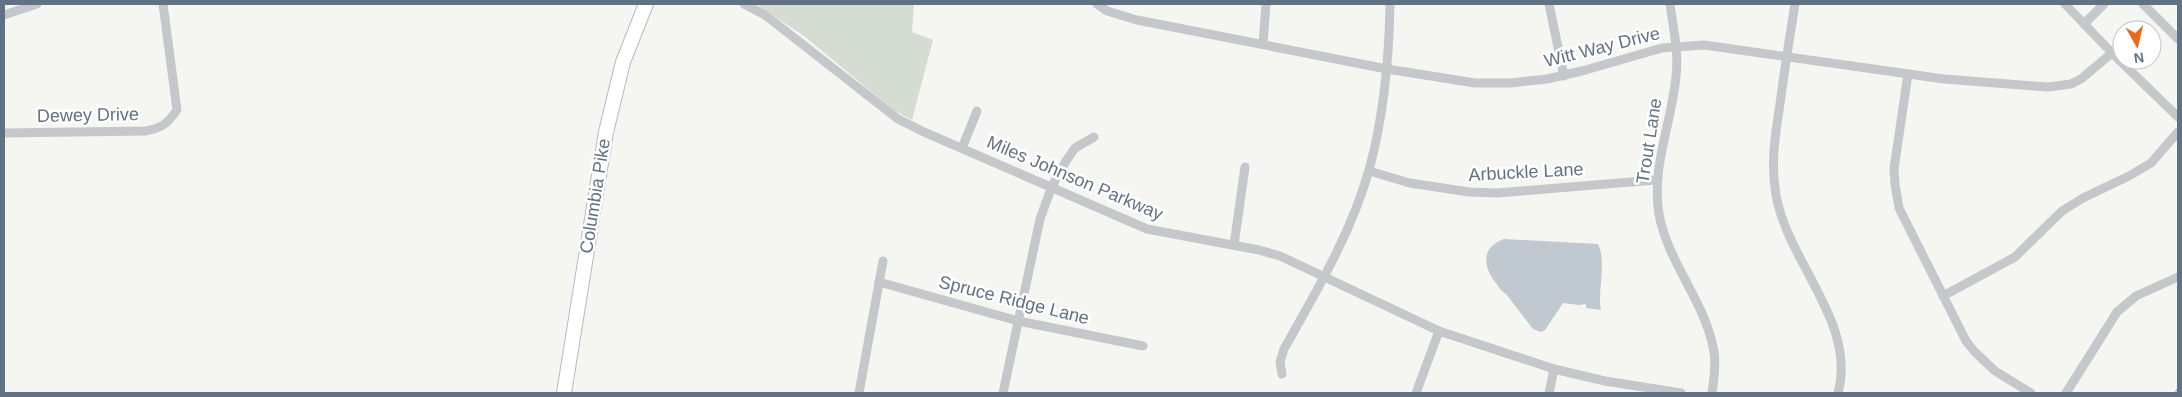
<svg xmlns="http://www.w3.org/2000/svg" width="2182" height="397" font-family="Arial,sans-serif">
<rect width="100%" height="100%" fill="#f5f6f1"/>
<path fill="#d5ddd2" d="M 756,4 L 914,4 L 912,32 L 933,40 L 912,120 L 892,109 L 804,36 Z"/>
<path fill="#c0c9d0" d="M 1504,239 L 1598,244 C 1607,262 1597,293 1601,310 L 1586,308 L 1586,304 L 1579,305 L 1563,303 L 1545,330 L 1541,332 L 1533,329 L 1506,294 C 1501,291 1499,287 1495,282 C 1483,266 1481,247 1504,239 Z"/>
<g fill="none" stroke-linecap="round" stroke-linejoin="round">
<g stroke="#b7babe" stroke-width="16">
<path id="primary" d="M 564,393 L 606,132 L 623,62 L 646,4"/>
</g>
<g stroke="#c5c7cb" stroke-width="9">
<path d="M 744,4 L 765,15 L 898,119 L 924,132 L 1147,229 L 1259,250 L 1280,256 L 1439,331 L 1554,369 L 1605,381 L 1681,393"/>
<path d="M 1097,4 L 1107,11 L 1137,20 L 1387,69 L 1475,83 L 1511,83 L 1547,79 L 1582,71 L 1662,48 L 1704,45 L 1944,79 L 2048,87 L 2071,84 L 2081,79 L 2112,53"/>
<path d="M 1549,4 L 1564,76"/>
<path d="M 1670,4 C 1673,27 1679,52 1676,76 C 1672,122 1651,167 1659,214 C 1668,264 1706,302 1714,352 C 1716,365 1714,380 1712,393"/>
<path d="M 1795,4 C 1790,35 1785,66 1781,97 C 1776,130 1770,162 1776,195 C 1788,263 1857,323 1838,393"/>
<path d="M 2065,4 L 2112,53 L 2178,117"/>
<path d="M 2143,4 L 2178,39"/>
<path d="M 4,15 L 37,4"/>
<path d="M 2084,24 L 2104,4"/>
<path d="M 1263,44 L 1266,4"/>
<path d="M 1908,74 L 1894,169 L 1895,184 L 1899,208 L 1966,341 L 1974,351 L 1995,371 L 2031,393"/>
<path d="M 4,133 L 145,131 C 162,128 167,124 177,110 L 163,4"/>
<path d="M 962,148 L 977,111"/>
<path d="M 1369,171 L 1410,183 L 1469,192 L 1497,193 L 1656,180"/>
<path d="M 1234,245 L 1245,167"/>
<path d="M 879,282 L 1018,321 L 1143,346"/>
<path d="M 1943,296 L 2015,257 L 2062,211 L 2083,198 L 2129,176 L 2151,163 L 2178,132"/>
<path d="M 1282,374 L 1280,362 L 1284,349 C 1316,292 1351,234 1369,170 C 1384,116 1389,60 1390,4"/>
<path d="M 859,393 L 883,261"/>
<path d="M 1003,393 L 1040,219 L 1052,186 L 1066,161 L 1075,148 L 1094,137"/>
<path d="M 1416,393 L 1439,331"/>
<path d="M 1549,393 L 1554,369"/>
<path d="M 2066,393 L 2117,312 L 2136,296 L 2178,277"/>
</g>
<use href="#primary" stroke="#fff" stroke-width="14"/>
<g stroke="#a4a9b0" stroke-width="4.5">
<path id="rail" d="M 2177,393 L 2178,391"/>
</g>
<use href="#rail" stroke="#fff" stroke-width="2.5" stroke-dasharray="8" stroke-linecap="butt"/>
</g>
<g text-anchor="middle" stroke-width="5" stroke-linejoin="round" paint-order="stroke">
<g font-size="18" fill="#637184" stroke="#fff">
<text transform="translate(1602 47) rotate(-14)" y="6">Witt Way Drive</text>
<text transform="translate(88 115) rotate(-1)" y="6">Dewey Drive</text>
<text transform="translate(1649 141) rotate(-81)" y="6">Trout Lane</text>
<text transform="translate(1526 172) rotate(-3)" y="6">Arbuckle Lane</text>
<text transform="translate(1075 178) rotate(23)" y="6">Miles Johnson Parkway</text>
<text transform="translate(595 196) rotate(-81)" y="6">Columbia Pike</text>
<text transform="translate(1014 300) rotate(14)" y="6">Spruce Ridge Lane</text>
</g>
</g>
<rect width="2182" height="397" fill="none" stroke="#637184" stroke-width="10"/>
<g transform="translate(2137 45) rotate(172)"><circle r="24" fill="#ffffff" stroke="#c1c6ce"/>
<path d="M0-4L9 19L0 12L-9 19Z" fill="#ed691a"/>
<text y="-8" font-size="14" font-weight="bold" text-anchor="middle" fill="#637184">N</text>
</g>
</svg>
